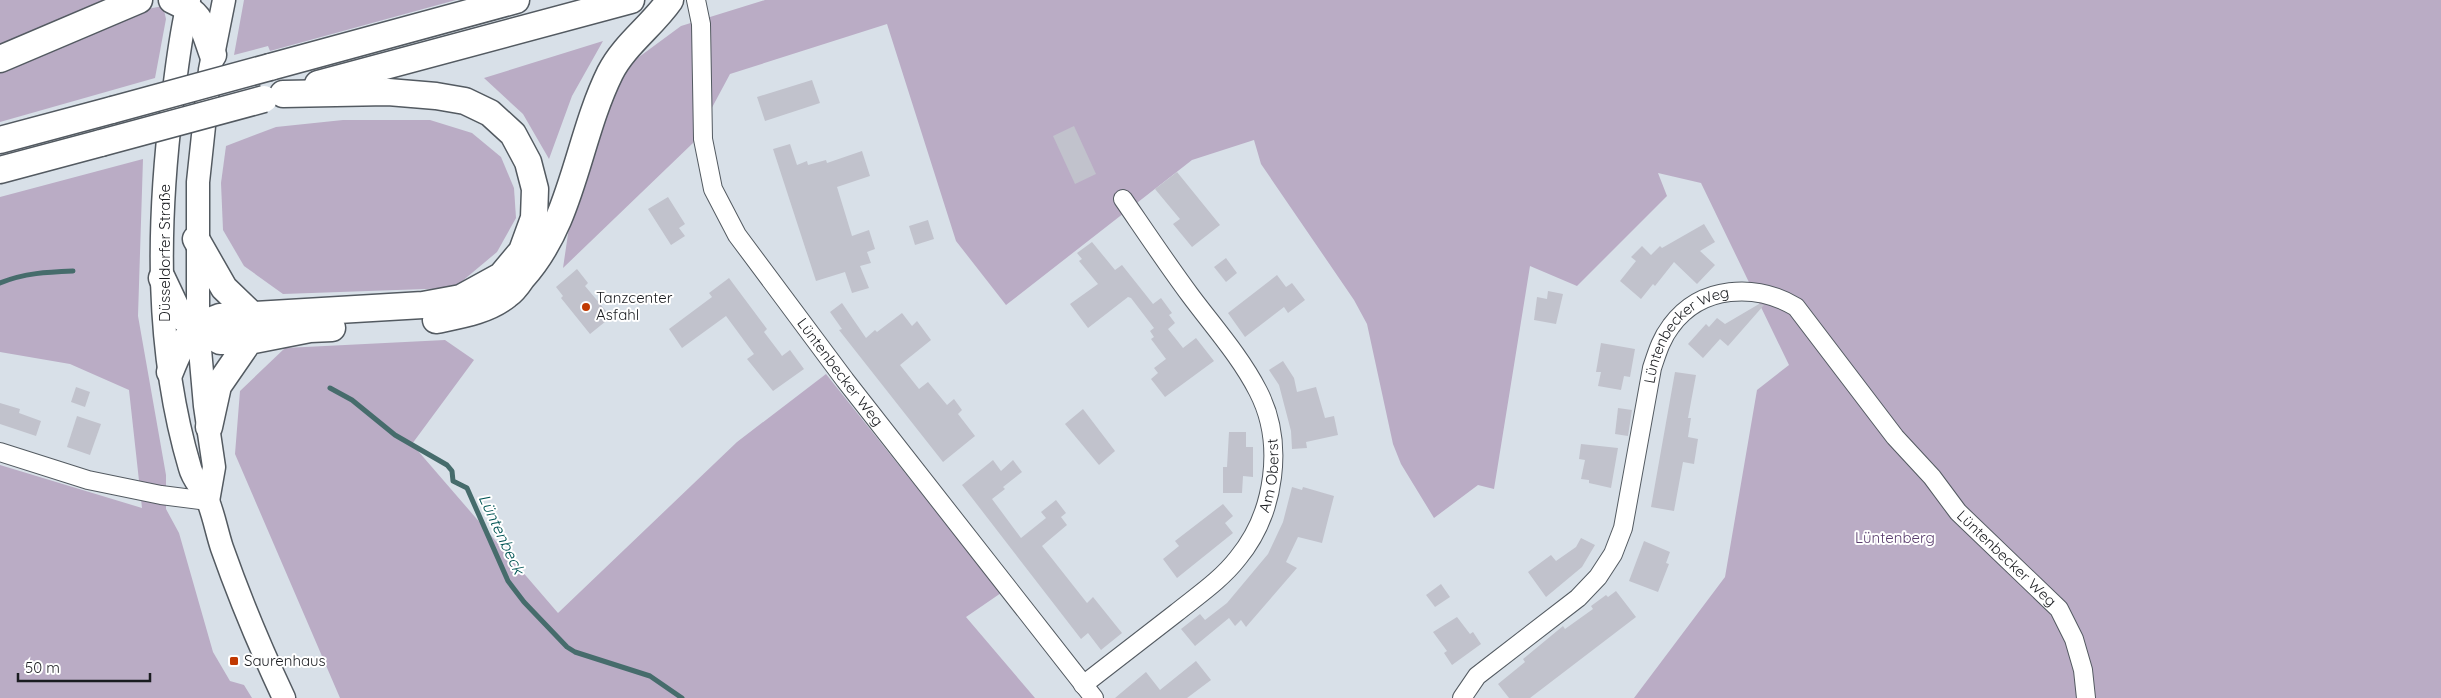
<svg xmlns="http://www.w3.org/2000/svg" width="2441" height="698" font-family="Quicksand,sans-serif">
<rect width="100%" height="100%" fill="#d8e0e8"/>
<g fill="#baacc5">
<path d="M 0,0 L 123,0 L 0,54 Z"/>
<path d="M 244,0 L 456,0 L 270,51 L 268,46 L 234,55 Z"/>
<path d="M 765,0 L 2441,0 L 2441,698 L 1634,698 L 1725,577 L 1757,390 L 1789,365 L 1701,183 L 1658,173 L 1667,196 L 1577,286 L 1530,266 L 1494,489 L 1478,485 L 1434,518 L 1401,464 L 1393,444 L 1367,324 L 1354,300 L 1261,164 L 1254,140 L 1192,160 L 1006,305 L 956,241 L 887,24 L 730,74 L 693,143 L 563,268 L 572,207 L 624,68 L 681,26 Z"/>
<path d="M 163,6 L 166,19 L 155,78 L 0,122 L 0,71 L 142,10 Z"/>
<path d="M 603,41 L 572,96 L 549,159 L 523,114 L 484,78 Z"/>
<path d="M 343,120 L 430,120 L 472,133 L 501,157 L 514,188 L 516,218 L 497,252 L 454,288 L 283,294 L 244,266 L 223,230 L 221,183 L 226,146 L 276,127 Z"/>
<path d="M 143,159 L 138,316 L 166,475 L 166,509 L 179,533 L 213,652 L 230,681 L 244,685 L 252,698 L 0,698 L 0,465 L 142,508 L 129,390 L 70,364 L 0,352 L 0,197 Z"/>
<path d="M 445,340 L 474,360 L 412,444 L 558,613 L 737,442 L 826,374 L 1001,593 L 966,617 L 1035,698 L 340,698 L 235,454 L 240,391 L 285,348 Z"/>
</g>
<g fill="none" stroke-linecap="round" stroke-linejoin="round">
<g stroke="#466c6c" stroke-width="5">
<path d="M 0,283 C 24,273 48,272 73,271"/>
<path d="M 330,388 L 352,400 L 395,435 L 447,465 L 452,471 L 453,481 L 467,488 L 508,581 L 524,602 L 567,647 L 575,652 L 650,676 L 682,698"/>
</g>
</g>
<g fill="#c1c2cc">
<path d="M 812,80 L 820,103 L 765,121 L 757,97 Z"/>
<path d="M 1074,126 L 1096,174 L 1075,184 L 1053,136 Z"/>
<path d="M 790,144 L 797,165 L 807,161 L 808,165 L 826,160 L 827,163 L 862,151 L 870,176 L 837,187 L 852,236 L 869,230 L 875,249 L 867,252 L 871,263 L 860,266 L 869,288 L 852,293 L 845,272 L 816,281 L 773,149 Z"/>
<path d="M 1177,172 L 1220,225 L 1192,247 L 1173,224 L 1180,219 L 1155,189 Z"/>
<path d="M 668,197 L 685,224 L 679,228 L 685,236 L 671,245 L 648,209 Z"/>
<path d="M 928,220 L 934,239 L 915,245 L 909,226 Z"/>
<path d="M 1704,224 L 1715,242 L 1700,251 L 1715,265 L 1697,284 L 1674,262 L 1655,286 L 1653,284 L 1641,299 L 1620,281 L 1636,261 L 1631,257 L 1642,246 L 1651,255 L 1660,246 L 1662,248 Z"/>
<path d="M 1092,242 L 1115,270 L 1122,265 L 1153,304 L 1161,298 L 1172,313 L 1169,315 L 1175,323 L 1168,329 L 1183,348 L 1196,338 L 1214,361 L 1165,397 L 1151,379 L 1158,373 L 1154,368 L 1166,359 L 1151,339 L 1154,337 L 1150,331 L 1154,328 L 1131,298 L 1128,297 L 1088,328 L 1070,304 L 1098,284 L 1079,261 L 1082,259 L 1077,253 Z"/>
<path d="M 1226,258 L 1237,273 L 1226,282 L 1214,267 Z"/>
<path d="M 577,269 L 588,283 L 585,286 L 611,317 L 590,334 L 561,298 L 563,296 L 556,287 Z"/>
<path d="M 1277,275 L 1286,287 L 1292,283 L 1305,300 L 1288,313 L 1284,307 L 1245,337 L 1228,313 Z"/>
<path d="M 729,278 L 767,329 L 764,332 L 780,353 L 782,356 L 790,350 L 804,369 L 773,391 L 747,359 L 754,354 L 726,316 L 682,348 L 669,329 L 712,297 L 709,293 Z"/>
<path d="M 1548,291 L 1563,294 L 1556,324 L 1534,320 L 1537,297 L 1547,299 Z"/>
<path d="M 842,303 L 866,338 L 875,330 L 877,332 L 902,313 L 912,326 L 917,321 L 931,340 L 900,365 L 919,389 L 928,382 L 947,405 L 954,399 L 962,410 L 958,414 L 975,436 L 943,462 L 839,330 L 842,329 L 830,312 Z"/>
<path d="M 1759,304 L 1764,305 L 1728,346 L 1720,339 L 1703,358 L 1688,344 L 1706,324 L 1709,327 L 1717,318 L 1725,324 Z"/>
<path d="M 1601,343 L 1635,349 L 1630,377 L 1624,376 L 1621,390 L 1598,386 L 1601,372 L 1596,372 Z"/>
<path d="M 1283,361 L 1294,378 L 1297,392 L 1316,387 L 1325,418 L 1334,416 L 1338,435 L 1306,442 L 1307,448 L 1292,449 L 1291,431 L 1279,385 L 1269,370 Z"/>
<path d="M 1675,372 L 1696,375 L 1688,418 L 1691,418 L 1688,437 L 1698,439 L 1694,464 L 1683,462 L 1674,511 L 1651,507 Z"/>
<path d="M 76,387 L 90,392 L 85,407 L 71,402 Z"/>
<path d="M 0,403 L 20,409 L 19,413 L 41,421 L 36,436 L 0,424 Z"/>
<path d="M 1618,408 L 1632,410 L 1628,436 L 1615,434 Z"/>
<path d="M 1083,409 L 1115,451 L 1099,465 L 1065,424 Z"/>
<path d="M 77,416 L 101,424 L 90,455 L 67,447 Z"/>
<path d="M 1229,432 L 1246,432 L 1246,447 L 1253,447 L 1253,477 L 1243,476 L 1242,493 L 1223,493 L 1223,467 L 1227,467 Z"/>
<path d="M 1581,444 L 1618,448 L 1611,488 L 1589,483 L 1589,480 L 1581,479 L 1585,460 L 1579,459 Z"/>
<path d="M 993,460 L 1001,471 L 1013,460 L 1022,472 L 1003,487 L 1005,489 L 992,499 L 1021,538 L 1046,518 L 1041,512 L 1056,500 L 1066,513 L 1061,517 L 1067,525 L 1042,546 L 1087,603 L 1093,597 L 1122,633 L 1101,650 L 1088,633 L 1081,639 L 962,485 Z"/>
<path d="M 1292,487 L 1302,490 L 1303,487 L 1334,496 L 1322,543 L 1298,537 L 1286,562 L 1297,568 L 1246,627 L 1241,620 L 1235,626 L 1229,618 L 1195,646 L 1181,629 L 1200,614 L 1205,620 L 1227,603 L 1268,554 L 1283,522 Z"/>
<path d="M 1223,504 L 1233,516 L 1225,523 L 1233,533 L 1177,578 L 1163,559 L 1179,546 L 1175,541 Z"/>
<path d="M 1581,538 L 1595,545 L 1582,567 L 1546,597 L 1528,572 L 1551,555 L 1556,561 L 1576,547 Z"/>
<path d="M 1644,541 L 1670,552 L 1666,563 L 1669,564 L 1658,592 L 1629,581 Z"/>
<path d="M 1441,584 L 1450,597 L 1435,607 L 1426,595 Z"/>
<path d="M 1616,591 L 1636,617 L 1530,698 L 1509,698 L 1498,684 L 1525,662 L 1523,659 L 1563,626 L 1565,629 L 1593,609 L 1591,606 L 1606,595 L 1608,597 Z"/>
<path d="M 1457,617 L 1470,634 L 1473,632 L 1481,644 L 1452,665 L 1444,653 L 1447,651 L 1433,632 Z"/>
<path d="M 1196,661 L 1211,680 L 1187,698 L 1115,698 L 1146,672 L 1160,690 Z"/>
</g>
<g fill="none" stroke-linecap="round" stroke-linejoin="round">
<g stroke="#535a61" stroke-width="20">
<g id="minor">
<path id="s1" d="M 696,0 L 701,24 L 703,139 L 713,189 L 737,235 L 845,380 L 1094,698"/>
<path d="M 0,452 L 88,480 L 161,495 L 208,501"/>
<path id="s2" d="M 1083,685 C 1114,661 1145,637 1176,613 C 1197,596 1221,580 1238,558 C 1275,513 1285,443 1258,391 C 1240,356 1213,326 1190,295 C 1167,264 1145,231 1123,199"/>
<path id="s3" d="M 1462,698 L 1477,676 L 1578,598 L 1598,577 L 1613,554 L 1623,528 L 1652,368 C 1657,353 1661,339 1671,326 C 1701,285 1756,283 1796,307 L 1895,437 L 1932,477 L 1958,512 L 2059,609 L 2074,639 L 2083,670 L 2086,698"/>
</g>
</g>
<g stroke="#535a61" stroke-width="25">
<g id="major">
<path d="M 189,0 C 180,34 177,70 172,104 C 157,225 155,350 190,468 C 193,480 203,489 208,501 C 214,516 217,533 222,548 C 240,599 261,649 284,698"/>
<path d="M 208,501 L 214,467 L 205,406 L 198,327 L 198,182 L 210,70 L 224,0"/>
</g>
</g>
<g stroke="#535a61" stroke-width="29">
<g id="highway">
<path d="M 172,0 C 203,14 202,25 213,55"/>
<path d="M 0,59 L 139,0"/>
<path d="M 270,67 L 516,0"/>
<path d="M 318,84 L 631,0"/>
<path d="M 0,140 L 112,110"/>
<path d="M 0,170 L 101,143"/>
<path d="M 196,239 L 224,288 L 252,315"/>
<path d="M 162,278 L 180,316 L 220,341 L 249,341"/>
<path d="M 436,320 C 460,315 487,311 507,295 C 513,291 518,284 522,278 C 573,222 577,140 610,73 C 624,45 652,26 670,0"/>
<path d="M 170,372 C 182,342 187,329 220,317 L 423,305 L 461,298 L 501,276 L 522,251 L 534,218 L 535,189 L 528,162 L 513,134 L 490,113 L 465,101 L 436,96 L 388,92 L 283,94"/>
<path d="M 209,427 L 218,386 L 249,341 L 310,329 L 332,328"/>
</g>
</g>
<use href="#minor" stroke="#fff" stroke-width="18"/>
<use href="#major" stroke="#fff" stroke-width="22"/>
<use href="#highway" stroke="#fff" stroke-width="26"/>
<g stroke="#535a61" stroke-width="29" stroke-linecap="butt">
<g id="highway-bridge">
<path d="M 112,110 L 270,67"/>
<path d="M 101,143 L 264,99"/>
</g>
</g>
<use href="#highway-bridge" stroke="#fff" stroke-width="26"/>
</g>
<g fill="#c13902" stroke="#fff" stroke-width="2">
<circle cx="586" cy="307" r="5"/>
<rect x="229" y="656" width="10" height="10" rx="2.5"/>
</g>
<g text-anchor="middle" stroke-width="4" stroke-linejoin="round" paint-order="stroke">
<g font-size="15" fill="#1a1c20" stroke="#fff">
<text transform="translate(165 253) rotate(-90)" y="5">Düsseldorfer Straße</text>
<text dy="5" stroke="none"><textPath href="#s3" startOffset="451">Lüntenbecker Weg</textPath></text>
<text dy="5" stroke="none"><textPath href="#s1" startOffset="414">Lüntenbecker Weg</textPath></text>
<text dy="5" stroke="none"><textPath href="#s2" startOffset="291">Am Oberst</textPath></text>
<text dy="5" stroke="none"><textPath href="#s3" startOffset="915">Lüntenbecker Weg</textPath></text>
</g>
<g font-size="15" fill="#1a1c20" stroke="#fff" text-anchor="start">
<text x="596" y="303">Tanzcenter<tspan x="596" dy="17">Asfahl</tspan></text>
<text x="244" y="666">Saurenhaus</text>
</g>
<g font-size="15" fill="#583b6c" stroke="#fff">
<text x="1895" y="543">Lüntenberg</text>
</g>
<g font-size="16" font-style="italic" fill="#005454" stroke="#fff">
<text transform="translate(502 534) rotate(65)" y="6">Lüntenbeck</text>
</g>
</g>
<path d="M18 673v8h132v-8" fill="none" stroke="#1a1c20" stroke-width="2.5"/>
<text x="25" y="673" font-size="15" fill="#1a1c20" stroke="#ffffff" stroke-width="4" paint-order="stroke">50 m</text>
</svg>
